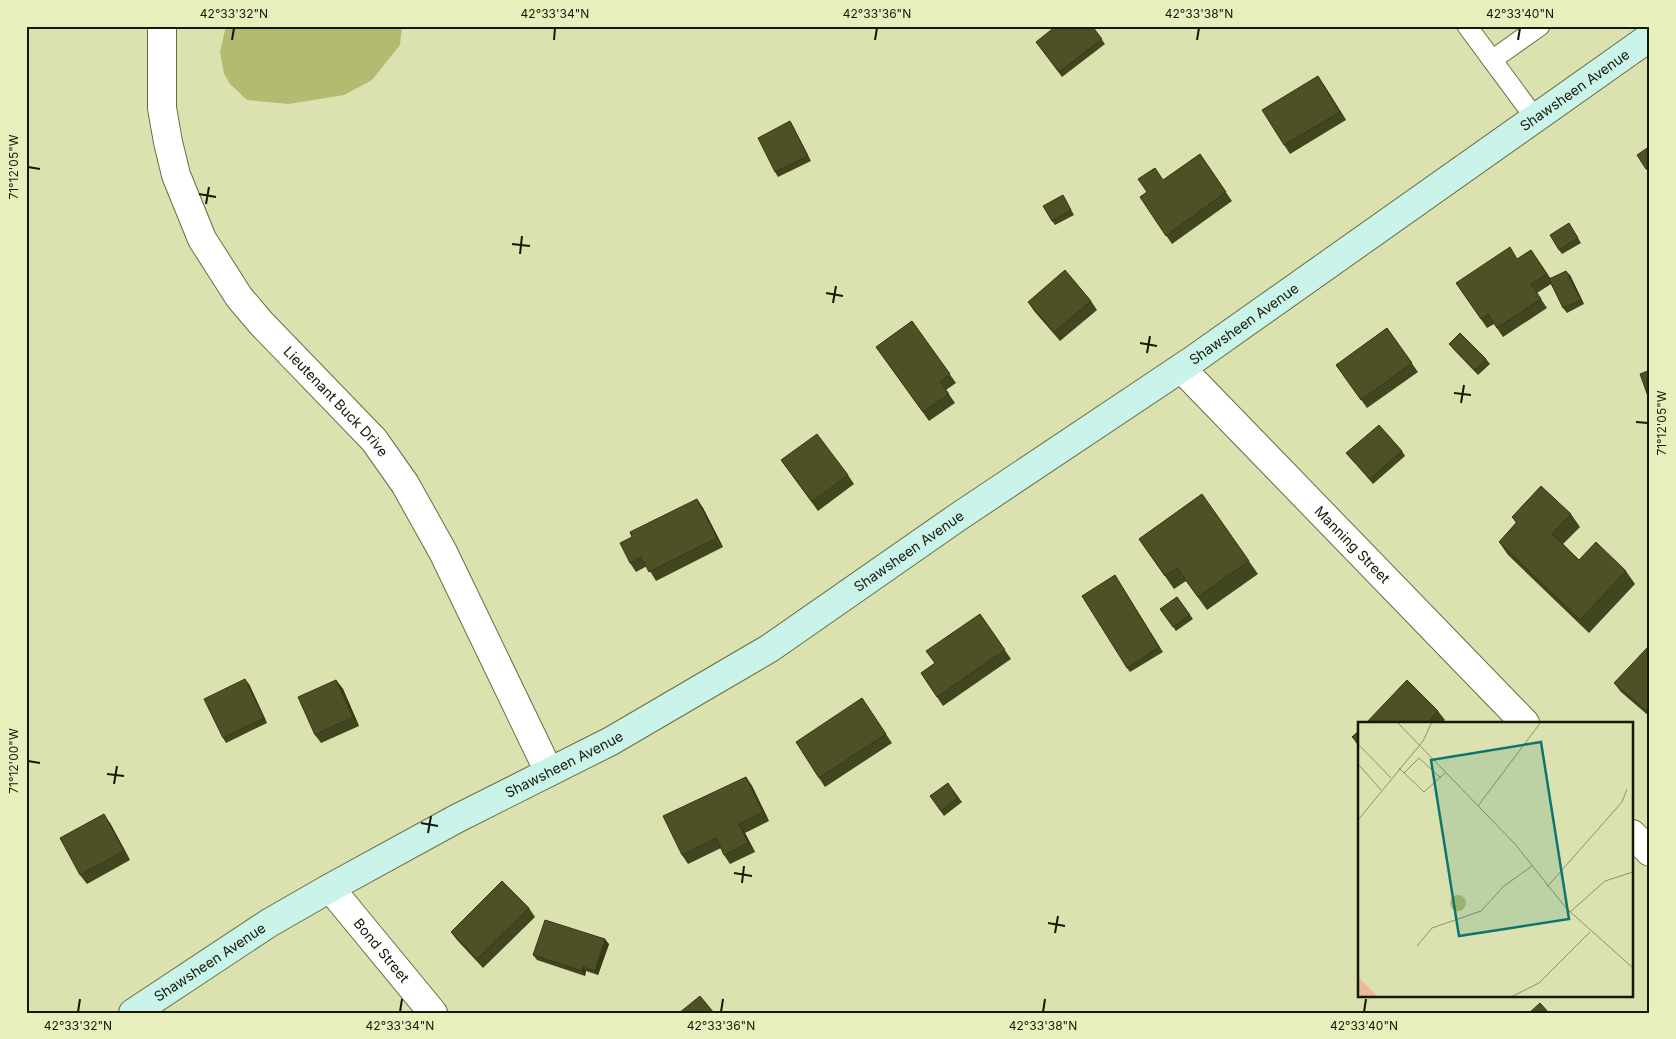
<svg xmlns="http://www.w3.org/2000/svg" width="1676" height="1039" font-family="Inter,sans-serif">
<rect width="100%" height="100%" fill="#dbe2b0"/>
<path fill="#b3bb71" d="M 226,26 L 402,26 L 400,45 L 372,80 L 344,95 L 289,104 L 247,100 L 230,84 L 224,74 L 220,52 Z"/>
<g fill="none" stroke-linecap="round" stroke-linejoin="round">
<g stroke="#686e41" stroke-width="21">
<g id="lane">
<path d="M 1467,26 L 1535,118"/>
<path d="M 1492,60 L 1540,26"/>
</g>
</g>
<g stroke="#686e41" stroke-width="30">
<g id="street">
<path id="s1" d="M 162,26 L 162,108 L 168,142 L 176,175 L 202,239 L 239,297 L 261,323 L 374,440 L 405,484 L 443,552 L 549,772"/>
<path id="s2" d="M 1181,368 L 1525,723"/>
<path d="M 1632,834 L 1650,852"/>
<path id="s3" d="M 330,888 L 433,1013"/>
</g>
</g>
<g stroke="#686e41" stroke-width="30">
<g id="secondary">
<path id="s4" d="M 133,1013 L 269,923 L 330,888 L 456,819 L 611,741 L 770,648 L 958,517 L 1193,360 L 1650,37"/>
</g>
</g>
<use href="#lane" stroke="#fff" stroke-width="19"/>
<use href="#street" stroke="#fff" stroke-width="28"/>
<use href="#secondary" stroke="#caf3e9" stroke-width="28"/>
</g>
<g fill="#424620">
<path d="M 1092,26 L 1105,44 L 1062,77 L 1036,42 Z"/>
<path d="M 1324,85 L 1346,120 L 1290,154 L 1284,145 Z"/>
<path d="M 790,121 L 793,126 L 811,161 L 778,177 L 775,172 Z"/>
<path d="M 1650,146 L 1650,174 L 1646,169 Z"/>
<path d="M 1200,154 L 1232,201 L 1172,244 L 1140,197 L 1147,192 L 1163,180 Z"/>
<path d="M 1063,195 L 1074,215 L 1055,225 L 1052,221 Z"/>
<path d="M 1569,223 L 1581,243 L 1562,254 L 1559,250 Z"/>
<path d="M 1531,250 L 1551,279 L 1570,275 L 1584,304 L 1567,313 L 1563,308 L 1551,284 L 1537,293 L 1547,308 L 1503,337 L 1494,324 L 1487,328 L 1456,283 L 1518,259 Z"/>
<path d="M 1091,301 L 1097,310 L 1060,341 L 1034,311 L 1028,302 Z"/>
<path d="M 912,321 L 956,383 L 946,390 L 955,403 L 929,421 L 876,347 Z"/>
<path d="M 1387,328 L 1418,372 L 1367,408 L 1336,365 Z"/>
<path d="M 1449,344 L 1486,359 L 1490,364 L 1478,375 L 1453,349 Z"/>
<path d="M 1402,451 L 1405,456 L 1373,484 L 1346,453 Z"/>
<path d="M 781,460 L 848,475 L 854,484 L 818,511 Z"/>
<path d="M 1202,494 L 1258,574 L 1207,610 L 1186,581 L 1174,589 L 1139,539 Z"/>
<path d="M 697,499 L 703,508 L 723,547 L 656,581 L 647,566 L 636,572 L 630,563 Z"/>
<path d="M 1571,514 L 1580,527 L 1563,544 L 1579,560 L 1626,571 L 1635,584 L 1589,633 L 1508,555 L 1499,542 L 1516,523 L 1512,517 Z"/>
<path d="M 1118,580 L 1163,652 L 1130,672 L 1127,668 Z"/>
<path d="M 1177,597 L 1193,619 L 1176,631 L 1160,609 Z"/>
<path d="M 980,614 L 1011,659 L 943,706 L 921,673 L 935,663 Z"/>
<path d="M 1650,651 L 1650,717 L 1621,692 L 1614,683 Z"/>
<path d="M 336,680 L 343,689 L 359,726 L 321,743 L 315,735 Z"/>
<path d="M 249,684 L 267,723 L 226,743 L 223,738 Z"/>
<path d="M 862,698 L 892,743 L 825,787 L 819,778 Z"/>
<path d="M 1438,711 L 1445,720 L 1442,723 L 1366,723 Z"/>
<path d="M 1360,730 L 1360,748 L 1352,737 Z"/>
<path d="M 746,777 L 752,786 L 769,821 L 745,833 L 755,852 L 730,864 L 724,855 L 721,848 L 688,864 L 682,855 Z"/>
<path d="M 948,783 L 962,802 L 944,816 L 930,796 Z"/>
<path d="M 110,823 L 130,860 L 87,884 L 80,875 Z"/>
<path d="M 529,908 L 535,917 L 483,968 L 457,940 L 451,932 Z"/>
<path d="M 609,944 L 598,975 L 586,971 L 585,976 L 537,960 L 533,955 Z"/>
</g>
<g fill="#36391a">
<path d="M 1318,76 L 1324,85 L 1346,120 L 1340,112 Z"/>
<path d="M 1566,271 L 1570,275 L 1584,304 L 1581,300 Z"/>
<path d="M 697,499 L 703,508 L 723,547 L 717,538 Z"/>
<path d="M 245,679 L 249,684 L 267,723 L 264,718 Z"/>
<path d="M 336,680 L 343,689 L 359,726 L 353,717 Z"/>
<path d="M 746,777 L 752,786 L 769,821 L 763,812 Z"/>
<path d="M 104,814 L 110,823 L 130,860 L 124,851 Z"/>
<path d="M 739,824 L 745,833 L 755,852 L 748,843 Z"/>
<path d="M 605,939 L 609,944 L 598,975 L 595,971 Z"/>
<path d="M 583,967 L 586,971 L 585,976 L 582,971 Z"/>
</g>
<g fill="#4d5125" stroke="#36391a">
<path d="M 1056,26 L 1092,26 L 1102,39 L 1059,72 L 1036,42 Z"/>
<path d="M 1318,76 L 1340,112 L 1284,145 L 1262,110 Z"/>
<path d="M 790,121 L 808,156 L 775,172 L 758,138 Z"/>
<path d="M 1650,146 L 1650,167 L 1646,169 L 1637,155 Z"/>
<path d="M 1200,154 L 1226,192 L 1166,236 L 1140,197 L 1147,192 L 1138,179 L 1155,168 L 1163,180 Z"/>
<path d="M 1063,195 L 1071,210 L 1052,221 L 1043,206 Z"/>
<path d="M 1569,223 L 1578,238 L 1559,250 L 1550,235 Z"/>
<path d="M 1510,247 L 1517,259 L 1531,250 L 1547,274 L 1531,284 L 1541,299 L 1497,328 L 1488,314 L 1481,319 L 1456,283 Z"/>
<path d="M 1065,270 L 1091,301 L 1054,332 L 1028,302 Z"/>
<path d="M 1566,271 L 1581,300 L 1563,308 L 1549,279 Z"/>
<path d="M 912,321 L 950,374 L 940,382 L 949,394 L 923,412 L 876,347 Z"/>
<path d="M 1387,328 L 1412,363 L 1361,400 L 1336,365 Z"/>
<path d="M 1460,333 L 1486,359 L 1475,370 L 1449,344 Z"/>
<path d="M 1650,370 L 1650,398 L 1649,399 L 1640,374 Z"/>
<path d="M 1379,425 L 1402,451 L 1370,479 L 1346,453 Z"/>
<path d="M 817,434 L 848,475 L 812,502 L 781,460 Z"/>
<path d="M 1541,486 L 1571,514 L 1552,534 L 1579,560 L 1596,542 L 1626,571 L 1580,620 L 1499,542 L 1517,522 L 1512,517 Z"/>
<path d="M 1202,494 L 1249,561 L 1198,597 L 1177,568 L 1165,576 L 1139,539 Z"/>
<path d="M 697,499 L 717,538 L 649,572 L 641,557 L 630,563 L 620,543 L 632,537 L 630,532 Z"/>
<path d="M 1115,575 L 1159,647 L 1127,668 L 1082,596 Z"/>
<path d="M 1177,597 L 1190,615 L 1173,627 L 1160,609 Z"/>
<path d="M 980,614 L 1005,650 L 937,697 L 921,673 L 935,663 L 926,651 Z"/>
<path d="M 1647,648 L 1650,651 L 1650,714 L 1614,683 Z"/>
<path d="M 245,679 L 264,718 L 223,738 L 204,699 Z"/>
<path d="M 336,680 L 353,717 L 315,735 L 298,697 Z"/>
<path d="M 1407,680 L 1438,711 L 1427,723 L 1366,723 Z"/>
<path d="M 862,698 L 886,734 L 819,778 L 796,742 Z"/>
<path d="M 1360,730 L 1360,745 L 1352,737 Z"/>
<path d="M 746,777 L 763,812 L 739,824 L 748,843 L 724,855 L 716,838 L 682,855 L 663,816 Z"/>
<path d="M 948,783 L 958,798 L 941,811 L 930,796 Z"/>
<path d="M 104,814 L 124,851 L 80,875 L 60,838 Z"/>
<path d="M 502,881 L 529,908 L 477,959 L 451,932 Z"/>
<path d="M 545,920 L 605,939 L 595,971 L 583,967 L 582,971 L 533,955 Z"/>
<path d="M 700,996 L 714,1013 L 679,1013 Z"/>
<path d="M 1540,1003 L 1549,1013 L 1529,1013 Z"/>
</g>
<path fill="none" stroke="#161806" stroke-width="2" d="M 232,40 L 234,28M 554,40 L 555,28M 875,40 L 877,28M 1197,40 L 1199,28M 1518,40 L 1520,28M 28,167 L 40,169M 199,194 L 216,197M 206,204 L 209,187M 512,244 L 530,246M 520,254 L 522,236M 826,293 L 843,296M 833,303 L 836,286M 1140,343 L 1157,346M 1147,353 L 1150,336M 1454,393 L 1471,395M 1461,403 L 1464,385M 1636,422 L 1648,423M 28,761 L 40,763M 107,774 L 124,776M 114,784 L 117,766M 421,823 L 438,826M 428,833 L 431,816M 734,873 L 752,876M 742,883 L 744,866M 1048,923 L 1065,926M 1055,933 L 1058,916M 78,1012 L 80,999M 400,1012 L 402,999M 721,1012 L 723,999M 1043,1012 L 1045,999M 1364,1012 L 1366,999"/>
<g text-anchor="middle" stroke-width="5" stroke-linejoin="round" paint-order="stroke">
<g font-size="14" fill="#161806" stroke="#e8efbd">
<text dy="5" stroke="none"><textPath href="#s4" startOffset="1714">Shawsheen Avenue</textPath></text>
<text dy="5" stroke="none"><textPath href="#s4" startOffset="1309">Shawsheen Avenue</textPath></text>
<text dy="5" stroke="none"><textPath href="#s1" startOffset="431">Lieutenant Buck Drive</textPath></text>
<text dy="5" stroke="none"><textPath href="#s2" startOffset="246">Manning Street</textPath></text>
<text dy="5" stroke="none"><textPath href="#s4" startOffset="904">Shawsheen Avenue</textPath></text>
<text dy="5" stroke="none"><textPath href="#s4" startOffset="498">Shawsheen Avenue</textPath></text>
<text dy="5" stroke="none"><textPath href="#s3" startOffset="81">Bond Street</textPath></text>
<text dy="5" stroke="none"><textPath href="#s4" startOffset="92">Shawsheen Avenue</textPath></text>
</g>
</g>
<g transform="translate(1358 722)">
<rect width="275" height="275" fill="#dbe2b0"/>
<path d="M 0,255 L 20,275 L 2,275 Z" fill="#edb998"/>
<path d="M92 181a8 8 0 1 1 16 0a8 8 0 1 1-16 0Z" fill="#b3bb71"/>
<path fill="none" stroke="#8c916c" stroke-width="1" d="M 39,0 L 157,122 L 208,186 L 275,246M 0,22 L 33,56M 0,42 L 23,68M 41,46 L 66,70 L 88,50M 46,51 L 61,36 L 83,56M 120,84 L 183,0M 0,98 L 65,19 L 74,0M 189,165 L 264,80 L 269,67M 212,190 L 247,159 L 275,150M 59,224 L 74,206 L 123,189 L 146,164 L 174,144M 153,275 L 181,261 L 232,210"/>
<path fill="#0f766e" fill-opacity="0.15" stroke="#0f766e" stroke-width="2.5" d="M 183,20 L 211,197 L 101,214 L 73,38 Z"/>
<rect width="275" height="275" fill="none" stroke="#161806" stroke-width="2.5"/>
</g>
<rect width="1676" height="1039" fill="none" stroke="#e8efbd" stroke-width="55"/>
<rect x="28" y="28" width="1620" height="984" fill="none" stroke="#161806" stroke-width="2"/>
<g font-size="12" text-anchor="middle" fill="#161806">
<text x="234" y="18">42°33'32"N</text>
<text x="555" y="18">42°33'34"N</text>
<text x="877" y="18">42°33'36"N</text>
<text x="1199" y="18">42°33'38"N</text>
<text x="1520" y="18">42°33'40"N</text>
<text transform="translate(14 167) rotate(-90)" y="4">71°12'05"W</text>
<text transform="translate(1662 423) rotate(-90)" y="4">71°12'05"W</text>
<text transform="translate(14 761) rotate(-90)" y="4">71°12'00"W</text>
<text x="78" y="1030">42°33'32"N</text>
<text x="400" y="1030">42°33'34"N</text>
<text x="721" y="1030">42°33'36"N</text>
<text x="1043" y="1030">42°33'38"N</text>
<text x="1364" y="1030">42°33'40"N</text>
</g>
</svg>
